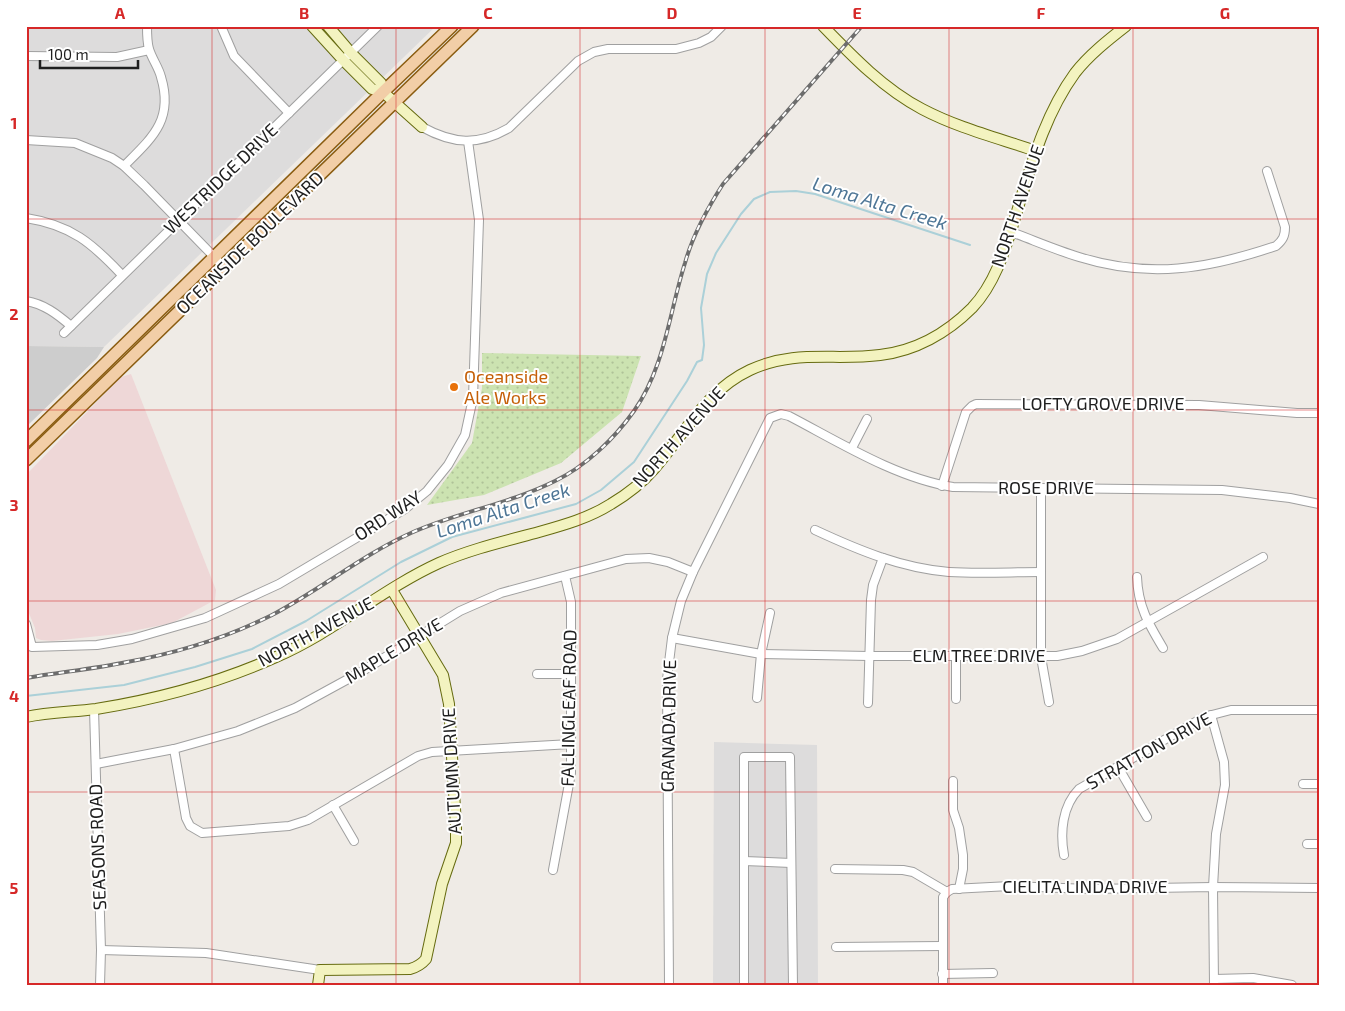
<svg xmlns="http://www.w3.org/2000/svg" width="1345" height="1011" font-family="'Exo 2',sans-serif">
<defs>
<pattern id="grass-dots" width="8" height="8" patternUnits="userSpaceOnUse" patternTransform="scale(1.25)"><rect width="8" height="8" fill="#cce3b1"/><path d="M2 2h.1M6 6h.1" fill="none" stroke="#afc298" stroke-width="1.8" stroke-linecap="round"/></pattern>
</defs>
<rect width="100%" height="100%" fill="#efebe6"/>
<g fill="#dddcdc">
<path d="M 26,26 L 436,26 L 104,347 L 26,346 Z"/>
<path d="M 714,742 L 817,745 L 818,985 L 713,985 Z"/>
</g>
<path fill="#eed7d7" d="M 131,374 L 216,590 L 215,600 L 172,623 L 118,634 L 52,641 L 41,640 L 36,638 L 35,628 L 26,606 L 26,475 L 121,377 Z"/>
<path fill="#cdcdcd" d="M 26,346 L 104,347 L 97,358 L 26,427 Z"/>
<path fill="url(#grass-dots)" d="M 482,353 L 641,356 L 622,412 L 561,463 L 484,495 L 427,505 L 472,443 L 482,388 Z"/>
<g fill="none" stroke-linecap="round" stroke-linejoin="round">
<path stroke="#abd0d8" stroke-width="2" d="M 26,696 L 124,685 L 195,667 L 252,649 L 306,621 L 401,562 L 452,537 L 576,504 L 601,490 L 634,462 L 687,381 L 697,362 L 702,360 L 704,345 L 701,308 L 707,274 L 716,253 L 741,214 L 754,199 L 770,192 L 796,191 L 815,194 L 970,245"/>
<g stroke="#a0a0a0" stroke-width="10">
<g id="street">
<path d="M 221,26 L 234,56 L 289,113"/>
<path d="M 26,56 L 117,57 L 149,50"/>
<path d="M 422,127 C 453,144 478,146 509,128 L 578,61 L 594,52 L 608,49 L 676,49 L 699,43 L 711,37 L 722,26"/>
<path d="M 26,140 L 75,143 L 112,158 L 124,166 L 144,185 L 224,267"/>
<path d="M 124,166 C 152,138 174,120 161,77 C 159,68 152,59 149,49 C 147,42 147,34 147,26"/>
<path d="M 26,218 C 71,225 92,243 122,275"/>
<path d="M 1011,232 C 1033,240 1056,250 1079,257 C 1149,279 1208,269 1276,246 C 1283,240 1285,236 1285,227 L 1267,171"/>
<path d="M 26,301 C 44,304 57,314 71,326"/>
<path d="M 64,333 L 378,26"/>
<path d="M 852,448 L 867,419"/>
<path d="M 942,486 L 966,412 L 972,406 L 976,404 L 1199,405 L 1297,413 L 1319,413"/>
<path d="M 1041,488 L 1041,657 L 1049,702"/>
<path d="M 815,530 C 858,550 901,568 949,572 C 980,574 1011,572 1041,572"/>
<path d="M 1137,577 C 1138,606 1148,623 1163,648"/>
<path d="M 26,624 L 32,647 L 97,645 L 132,639 L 205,618 L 279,584 L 405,509 L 427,491 L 448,465 L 465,435 L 473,398 L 479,220 L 468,141"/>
<path d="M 672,638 L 761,654 L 869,656 L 1057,656 L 1082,651 L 1117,639 L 1263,557"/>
<path d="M 956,657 L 956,699"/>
<path d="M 537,674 L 571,674"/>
<path d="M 757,698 L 761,654 L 770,613"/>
<path d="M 868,703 L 871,600 L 873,585 L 883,558"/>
<path d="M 94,709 L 101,950 L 100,985"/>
<path d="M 1211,715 L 1224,762 L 1225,785 L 1216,834 L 1213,887 L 1214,985"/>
<path d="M 174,749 L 186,818 L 190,826 L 202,833 L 289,826 L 308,820 L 418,756 L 432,752 L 571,744"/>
<path d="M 96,764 L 174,749 L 238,731 L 295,708 L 361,672 L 460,611 L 501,593 L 626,559 L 649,558 L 668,562 L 693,572"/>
<path d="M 1118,767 L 1147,817"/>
<path d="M 953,781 L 953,810 L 959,828 L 963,855 L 963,869 L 959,889"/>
<path d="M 1303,784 L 1319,784"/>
<path d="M 333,805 L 354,841"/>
<path d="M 1307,844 L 1319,844"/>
<path d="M 1064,855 C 1060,833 1062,806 1079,789 L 1204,717 L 1231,710 L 1319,710"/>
<path d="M 744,861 L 791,863"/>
<path d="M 835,869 L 903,870 L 913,872 L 947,892"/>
<path d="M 553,870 L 571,773 L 571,602 L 565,576"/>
<path d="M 836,947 L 942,946"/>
<path d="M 101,950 L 206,953 L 320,970"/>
<path d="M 942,974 L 993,973"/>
<path d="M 1214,979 L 1253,978 L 1292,985"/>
<path d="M 669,985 L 667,679 L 672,638 L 681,601 L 693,572 L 770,418 L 781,414 L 789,416 C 839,442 896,478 953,487 L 1222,490 L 1290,498 L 1319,504"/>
<path d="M 744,985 L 744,757 L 790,757 L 793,985"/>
<path d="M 943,985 L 943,897 L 947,892 L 952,889 L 1010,886 L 1090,889 L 1213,887 L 1319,888"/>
</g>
</g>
<g stroke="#666b10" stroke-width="12">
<g id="secondary">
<path d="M 312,26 L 343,60 L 372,89 L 383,92"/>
<path d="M 328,26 L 351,53 L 381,83 L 383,92 L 422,127"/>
<path d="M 823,26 C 853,57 884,89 922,109 C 958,128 998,138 1036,151"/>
<path d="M 26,717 C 49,712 73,712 96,709 C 158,699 218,683 276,657 C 334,632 382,589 439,563 C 471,549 506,541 539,532 C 564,525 589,518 611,504 C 626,495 642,483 654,469 C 685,434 705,391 750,370 C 795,349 834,361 880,355 C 915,351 947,333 972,308 C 994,285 1005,251 1014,221 C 1030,170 1043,117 1075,73 C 1089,55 1108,40 1126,26"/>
<path d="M 318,985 L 320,970 L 410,969 C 417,967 421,965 426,959 L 442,884 L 456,843 L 456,826 L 449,704 L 443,675 L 392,590"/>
</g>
</g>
<g stroke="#8a5c10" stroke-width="14">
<g id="primary">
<path d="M 26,441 L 383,92 L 452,26"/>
<path d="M 26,460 L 473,26"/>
</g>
</g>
<use href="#street" stroke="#fff" stroke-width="8"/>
<use href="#secondary" stroke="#f3f3c0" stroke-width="10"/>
<use href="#primary" stroke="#f2cea7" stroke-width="11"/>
<g stroke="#6d6d6d" stroke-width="4">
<path id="rail" d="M 26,678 C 60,672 94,669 127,662 C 177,653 226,638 272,615 C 320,590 362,555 411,533 C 458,512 509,504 555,481 C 586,466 614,439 634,411 C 665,367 669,313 685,263 C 693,234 707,209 723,184 L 862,26"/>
</g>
<use href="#rail" stroke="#fff" stroke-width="2" stroke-dasharray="5.5" stroke-linecap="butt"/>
</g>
<path fill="none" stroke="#d62828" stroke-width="1" stroke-opacity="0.55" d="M 212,26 L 212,985M 396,26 L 396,985M 580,26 L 580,985M 765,26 L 765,985M 949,26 L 949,985M 1133,26 L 1133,985M 26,219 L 1319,219M 26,410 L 1319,410M 26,601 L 1319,601M 26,792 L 1319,792"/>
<circle fill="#e8710a" stroke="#fff" stroke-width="2" cx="454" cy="387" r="5"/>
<g text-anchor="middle" stroke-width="4" stroke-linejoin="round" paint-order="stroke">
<g font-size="18" fill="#1f1f1f" stroke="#fff">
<text transform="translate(221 179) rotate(-44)" y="6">WESTRIDGE DRIVE</text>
<text transform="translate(1018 206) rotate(-71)" y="6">NORTH AVENUE</text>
<text transform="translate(250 243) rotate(-44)" y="6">OCEANSIDE BOULEVARD</text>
<text x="1103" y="410">LOFTY GROVE DRIVE</text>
<text transform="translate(679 437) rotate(-48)" y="6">NORTH AVENUE</text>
<text x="1046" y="494">ROSE DRIVE</text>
<text transform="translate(388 516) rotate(-33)" y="6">ORD WAY</text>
<text transform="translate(316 632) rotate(-28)" y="6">NORTH AVENUE</text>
<text transform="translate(394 651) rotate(-31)" y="6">MAPLE DRIVE</text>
<text x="979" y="662">ELM TREE DRIVE</text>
<text transform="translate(569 708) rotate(-89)" y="6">FALLINGLEAF ROAD</text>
<text transform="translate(669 726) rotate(-89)" y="6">GRANADA DRIVE</text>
<text transform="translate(1149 751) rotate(-29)" y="6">STRATTON DRIVE</text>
<text transform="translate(452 771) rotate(-93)" y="6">AUTUMN DRIVE</text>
<text transform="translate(98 847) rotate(-92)" y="6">SEASONS ROAD</text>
<text x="1085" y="893">CIELITA LINDA DRIVE</text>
</g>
<g font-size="18" fill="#c56008" stroke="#fff" text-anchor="start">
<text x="464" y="383">Oceanside<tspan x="464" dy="21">Ale Works</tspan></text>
</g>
<g font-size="19" font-style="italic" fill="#4e7696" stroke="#fff">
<text transform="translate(880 203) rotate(17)" y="7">Loma Alta Creek</text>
<text transform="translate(503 510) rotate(-18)" y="7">Loma Alta Creek</text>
</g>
</g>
<rect width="1345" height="1011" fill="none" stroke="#ffffff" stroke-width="55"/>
<path d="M40 60v8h98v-8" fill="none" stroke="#1f1f1f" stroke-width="2.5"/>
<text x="48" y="60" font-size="15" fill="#1f1f1f" stroke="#ffffff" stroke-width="4" paint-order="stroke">100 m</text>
<rect x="28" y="28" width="1290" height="956" fill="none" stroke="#d62828" stroke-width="2"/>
<g font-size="16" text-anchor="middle" font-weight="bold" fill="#d62828">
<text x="120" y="19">A</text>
<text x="304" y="19">B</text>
<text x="488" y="19">C</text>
<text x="672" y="19">D</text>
<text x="857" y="19">E</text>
<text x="1041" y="19">F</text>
<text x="1225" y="19">G</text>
<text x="14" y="129">1</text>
<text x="14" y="320">2</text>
<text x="14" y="511">3</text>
<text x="14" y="702">4</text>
<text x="14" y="894">5</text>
</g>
</svg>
